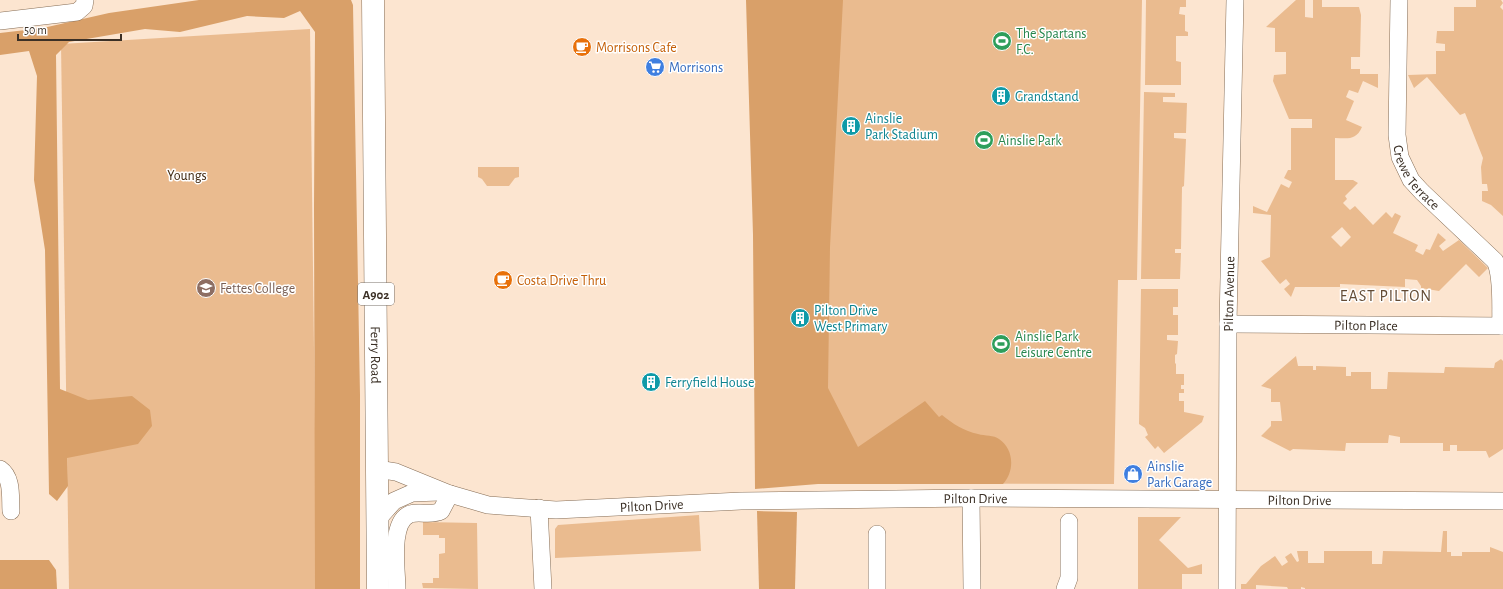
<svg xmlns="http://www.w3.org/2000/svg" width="1503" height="589" font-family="'Alegreya Sans',sans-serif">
<rect width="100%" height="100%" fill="#fce5d0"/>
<g fill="#eabb8f" fill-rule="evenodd">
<path d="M 841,0 L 1142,0 L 1137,280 L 1118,280 L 1114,484 L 813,483 Z"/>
<path d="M 1146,0 L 1186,0 L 1186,7 L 1180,7 L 1179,14 L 1185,15 L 1185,31 L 1188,32 L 1188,36 L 1176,36 L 1176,61 L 1181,62 L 1181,85 L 1145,85 Z"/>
<path d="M 1296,0 L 1305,0 L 1305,17 L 1313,18 L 1313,0 L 1322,0 L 1322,7 L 1359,7 L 1361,15 L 1360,57 L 1351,57 L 1351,69 L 1360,69 L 1360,74 L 1378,74 L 1378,88 L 1363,81 L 1358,93 L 1349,90 L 1346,97 L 1354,101 L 1346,120 L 1362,127 C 1356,141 1347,138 1335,138 L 1335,180 L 1353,180 L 1358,183 L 1345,196 L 1347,199 L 1343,203 L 1350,210 L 1355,206 L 1373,225 L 1386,212 L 1392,218 L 1395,213 L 1401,216 L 1393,233 L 1418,245 L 1415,251 L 1423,255 L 1426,249 L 1430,250 L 1438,233 L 1446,240 L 1439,246 L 1443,251 L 1459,240 L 1488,268 L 1479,277 L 1466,264 L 1439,291 L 1421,288 L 1421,286 L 1417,280 L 1405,279 L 1405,287 L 1340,284 L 1340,287 L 1295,287 L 1291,297 L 1284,289 L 1290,284 L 1286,279 L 1280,284 L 1261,261 L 1270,257 L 1271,215 L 1253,213 L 1253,206 L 1267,212 L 1281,184 L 1289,188 L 1292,182 L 1284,178 L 1288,170 L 1291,170 L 1291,128 L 1312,128 L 1312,119 L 1289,119 L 1273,81 L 1274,75 L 1286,74 L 1286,52 L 1275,52 L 1275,28 L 1266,27 ZM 1342,227 L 1351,237 L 1341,247 L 1331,237 Z"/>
<path d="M 1476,0 L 1501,0 L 1503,3 L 1500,7 L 1503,10 L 1503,216 L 1491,205 L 1482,201 L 1482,191 L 1488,191 L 1487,184 L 1482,184 L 1481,167 L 1483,158 L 1465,113 L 1460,115 L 1427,77 L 1414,88 L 1408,75 L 1436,74 L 1436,51 L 1445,51 L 1445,44 L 1436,43 L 1437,31 L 1454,31 L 1454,7 L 1476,7 Z"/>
<path d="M 310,29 L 317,589 L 69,589 L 61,44 Z"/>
<path d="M 1144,92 L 1175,93 L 1175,97 L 1163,97 L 1163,102 L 1187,103 L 1186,133 L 1174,133 L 1174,138 L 1186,139 L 1184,186 L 1182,187 L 1181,249 L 1175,249 L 1175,253 L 1181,253 L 1180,279 L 1141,279 Z"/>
<path d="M 478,167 L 519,167 L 519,177 L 515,178 L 509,186 L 487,186 L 482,179 L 478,177 Z"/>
<path d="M 1141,289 L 1178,289 L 1178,307 L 1173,307 L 1173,315 L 1178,315 L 1178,335 L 1167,335 L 1167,340 L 1178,341 L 1177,354 L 1175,355 L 1175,363 L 1176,364 L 1176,374 L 1184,374 L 1184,385 L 1181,385 L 1181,389 L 1184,389 L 1184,393 L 1179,393 L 1179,401 L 1184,401 L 1184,412 L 1204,416 L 1202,422 L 1164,453 L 1158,446 L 1155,449 L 1145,437 L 1148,435 L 1145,428 L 1139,424 Z"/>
<path d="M 1296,356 L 1298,366 L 1313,366 L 1313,370 L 1316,370 L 1316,366 L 1346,367 L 1346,376 L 1351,376 L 1351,372 L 1371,372 L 1371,389 L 1387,389 L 1388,372 L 1444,373 L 1445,367 L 1494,368 L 1495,363 L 1501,359 L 1503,361 L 1503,449 L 1489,458 L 1486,451 L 1457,451 L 1457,445 L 1450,445 L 1450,451 L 1443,451 L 1443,443 L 1400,443 L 1400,437 L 1389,435 L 1388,443 L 1346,443 L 1345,451 L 1293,449 L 1290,451 L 1261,436 L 1271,426 L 1271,421 L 1282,421 L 1280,402 L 1271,402 L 1271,389 L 1261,386 Z"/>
<path d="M 699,515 L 701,551 L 555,558 L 555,529 L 558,525 Z"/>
<path d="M 1138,517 L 1181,517 L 1159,540 L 1188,568 L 1202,564 L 1202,574 L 1182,574 L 1182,589 L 1138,589 Z"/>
<path d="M 423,522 L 477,523 L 478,589 L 423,588 L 422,583 L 433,583 L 433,578 L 439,578 L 439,554 L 445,553 L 445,538 L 439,538 L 439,535 L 423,535 Z"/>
<path d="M 1443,531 L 1447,531 L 1447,552 L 1451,552 L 1451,556 L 1462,556 L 1462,552 L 1490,552 L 1490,547 L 1503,552 L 1503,589 L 1305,589 L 1305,588 L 1301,587 L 1301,589 L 1288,589 L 1287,587 L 1256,585 L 1256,589 L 1241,589 L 1241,584 L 1246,584 L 1261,566 L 1275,556 L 1282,566 L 1288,562 L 1285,557 L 1291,553 L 1297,562 L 1299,561 L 1297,551 L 1308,551 L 1308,563 L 1324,563 L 1324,551 L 1372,551 L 1372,564 L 1382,564 L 1383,551 L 1441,552 Z"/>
</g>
<g fill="#d9a069">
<path d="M 199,0 L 351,0 L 353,5 L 360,395 L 360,589 L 315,589 L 314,206 L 315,32 L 300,11 L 284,18 L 247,16 L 180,32 L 145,29 L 69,42 L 56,55 L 60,389 L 88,400 L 132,396 L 150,410 L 152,426 L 138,444 L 67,458 L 68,486 L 57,501 L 49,494 L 45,250 L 34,180 L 37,76 L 29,51 L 0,55 L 0,33 L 43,28 L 109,13 Z"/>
<path d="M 746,0 L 843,0 L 830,247 L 828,388 L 858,447 L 925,401 L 939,417 L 942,415 C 953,424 964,431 978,434 C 985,436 994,435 999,439 C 1014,449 1015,471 1003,484 L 818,484 L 755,489 L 753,235 Z"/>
<path d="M 757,511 L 797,512 L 795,589 L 759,589 Z"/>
<path d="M 0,560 L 49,560 L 56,570 L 57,589 L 0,589 Z"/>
</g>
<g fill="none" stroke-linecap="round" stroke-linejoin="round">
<g stroke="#866d55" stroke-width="18">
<g id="minor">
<path id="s1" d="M 1399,0 L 1397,135 L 1400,157 L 1411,180 L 1422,192 L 1495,261 C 1503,276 1500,309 1501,326"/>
<path d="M 0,21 L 77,12 L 84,6 L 85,0"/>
<path id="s2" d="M 1228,324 L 1503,326"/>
<path d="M 0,469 C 13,478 10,497 11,511"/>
<path id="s3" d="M 377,469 L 396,472 L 450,494 L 488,505 L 556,510 L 741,501 L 971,498 L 1503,501"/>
<path d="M 971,498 L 972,589"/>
<path d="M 539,508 L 543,589"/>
<path d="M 377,520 L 394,501 L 412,493 L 439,492"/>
<path d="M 397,589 C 397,571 389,522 410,514 C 420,511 431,516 441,511 L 450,494"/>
<path d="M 877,589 L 877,534"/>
<path d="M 1065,589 L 1069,578 L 1069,522"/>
<path id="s4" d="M 1227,589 L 1228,324 L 1235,0"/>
</g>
</g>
<g stroke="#866d55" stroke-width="23">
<g id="major">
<path id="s5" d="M 373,0 L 378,589"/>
</g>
</g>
<use href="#minor" stroke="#fff" stroke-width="17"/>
<use href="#major" stroke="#fff" stroke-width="22"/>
</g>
<defs>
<g id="stadium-disc" transform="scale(1)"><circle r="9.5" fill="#2e9e5b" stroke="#fff"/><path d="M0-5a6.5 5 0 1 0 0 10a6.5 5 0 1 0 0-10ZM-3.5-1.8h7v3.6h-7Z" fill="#fff"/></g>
<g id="cafe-disc" transform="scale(1)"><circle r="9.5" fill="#e8710a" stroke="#fff"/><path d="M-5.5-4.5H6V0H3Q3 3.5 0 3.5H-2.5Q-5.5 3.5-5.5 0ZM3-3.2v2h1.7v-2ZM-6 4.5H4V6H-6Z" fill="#fff"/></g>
<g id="supermarket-disc" transform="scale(1)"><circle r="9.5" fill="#3f7fe0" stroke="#fff"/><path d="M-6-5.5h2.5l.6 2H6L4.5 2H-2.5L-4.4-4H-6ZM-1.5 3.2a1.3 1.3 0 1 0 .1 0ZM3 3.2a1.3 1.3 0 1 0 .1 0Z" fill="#fff"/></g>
<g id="building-disc" transform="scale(1)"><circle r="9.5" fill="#0f9aa8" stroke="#fff"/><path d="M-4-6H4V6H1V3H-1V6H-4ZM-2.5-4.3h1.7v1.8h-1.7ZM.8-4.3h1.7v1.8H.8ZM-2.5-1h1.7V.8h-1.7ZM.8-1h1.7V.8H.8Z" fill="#fff"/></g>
<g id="school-disc" transform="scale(1)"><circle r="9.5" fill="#8d6e63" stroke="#fff"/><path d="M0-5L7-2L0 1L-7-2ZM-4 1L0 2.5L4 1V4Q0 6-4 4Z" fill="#fff"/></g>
<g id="shop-disc" transform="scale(1)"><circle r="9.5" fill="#3f7fe0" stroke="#fff"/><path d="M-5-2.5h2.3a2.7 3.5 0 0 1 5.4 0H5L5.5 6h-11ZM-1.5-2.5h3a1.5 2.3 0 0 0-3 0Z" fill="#fff"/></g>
</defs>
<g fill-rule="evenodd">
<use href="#stadium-disc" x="1002" y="41"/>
<use href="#cafe-disc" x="582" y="47"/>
<use href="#supermarket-disc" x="655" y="67"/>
<use href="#building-disc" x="1001" y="96"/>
<use href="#building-disc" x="851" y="126"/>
<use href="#stadium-disc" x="984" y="140"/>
<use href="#cafe-disc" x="503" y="280"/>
<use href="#school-disc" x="206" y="288"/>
<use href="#building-disc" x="800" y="318"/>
<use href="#stadium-disc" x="1001" y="344"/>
<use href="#building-disc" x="651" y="382"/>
<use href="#shop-disc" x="1133" y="474"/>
</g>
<g text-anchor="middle" stroke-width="3" stroke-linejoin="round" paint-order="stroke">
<rect fill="#fff" stroke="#766e67" stroke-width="1" x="358" y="283" width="36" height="22" rx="3"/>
<g font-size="13" font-weight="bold" fill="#3b3026">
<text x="376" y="299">A902</text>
</g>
<g font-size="14" fill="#27864d" stroke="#fff" text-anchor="start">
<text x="1016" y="38">The Spartans<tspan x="1016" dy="16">F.C.</tspan></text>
<text x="998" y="145">Ainslie Park</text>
<text x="1015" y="341">Ainslie Park<tspan x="1015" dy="16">Leisure Centre</tspan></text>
</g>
<g font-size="14" fill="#c56008" stroke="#fff" text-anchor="start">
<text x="596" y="52">Morrisons Cafe</text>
<text x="517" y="285">Costa Drive Thru</text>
</g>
<g font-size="14" fill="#366cbe" stroke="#fff" text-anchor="start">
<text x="669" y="72">Morrisons</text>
<text x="1147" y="471">Ainslie<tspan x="1147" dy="16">Park Garage</tspan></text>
</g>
<g font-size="14" fill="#0d838f" stroke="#fff" text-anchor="start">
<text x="1015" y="101">Grandstand</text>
<text x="865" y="123">Ainslie<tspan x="865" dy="16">Park Stadium</tspan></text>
<text x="814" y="315">Pilton Drive<tspan x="814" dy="16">West Primary</tspan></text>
<text x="665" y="387">Ferryfield House</text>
</g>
<g font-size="14" fill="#412911" stroke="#fff">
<text x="187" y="180">Youngs</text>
</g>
<g font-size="14" fill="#3b3026" stroke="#fff">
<text dy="5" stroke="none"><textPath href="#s1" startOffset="183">Crewe Terrace</textPath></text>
<text dy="5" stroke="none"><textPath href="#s4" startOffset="295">Pilton Avenue</textPath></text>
<text dy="5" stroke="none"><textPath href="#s2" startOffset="138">Pilton Place</textPath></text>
<text dy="5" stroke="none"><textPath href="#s5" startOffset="355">Ferry Road</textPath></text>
<text dy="5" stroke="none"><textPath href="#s3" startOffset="605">Pilton Drive</textPath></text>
<text dy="5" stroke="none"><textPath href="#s3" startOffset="929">Pilton Drive</textPath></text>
<text dy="5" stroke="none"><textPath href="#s3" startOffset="281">Pilton Drive</textPath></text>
</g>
<g font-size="14" fill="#785e54" stroke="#fff" text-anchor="start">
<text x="220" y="293">Fettes College</text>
</g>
<g font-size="16" letter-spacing="1" fill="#644c35" stroke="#fff">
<text x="1386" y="301">EAST PILTON</text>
</g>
</g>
<path d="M18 34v6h103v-6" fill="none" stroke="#3b3026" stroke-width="2"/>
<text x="24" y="34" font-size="12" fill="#3b3026" stroke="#ffffff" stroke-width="3" paint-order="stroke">50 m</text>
</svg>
